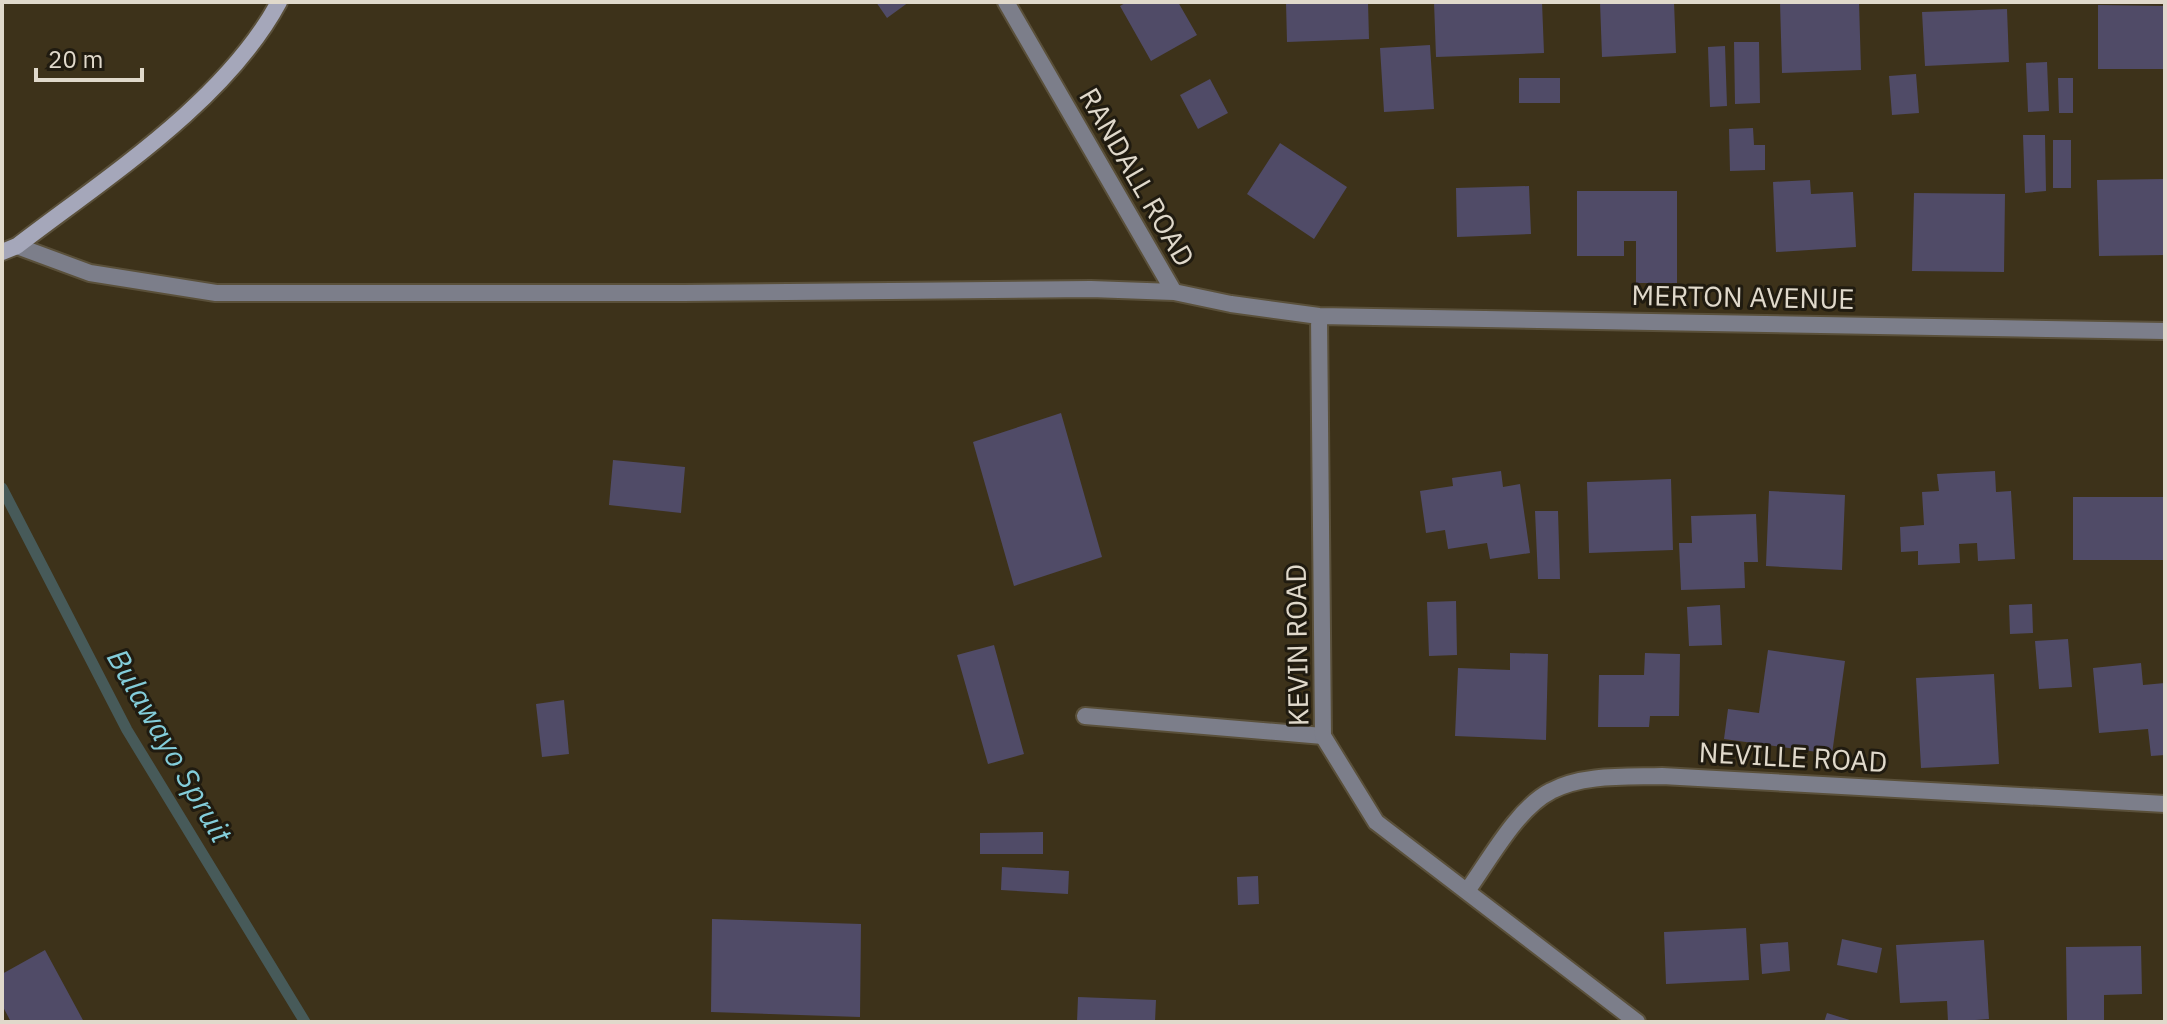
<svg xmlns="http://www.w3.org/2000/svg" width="2167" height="1024" viewBox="0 0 2167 1024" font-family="'IBM Plex Sans',sans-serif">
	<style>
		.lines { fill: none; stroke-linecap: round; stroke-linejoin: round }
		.stream { stroke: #475a59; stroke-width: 11 }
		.building { fill: #504b67 }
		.lane-casing { stroke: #5a503a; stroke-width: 20 }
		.street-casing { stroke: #5a503a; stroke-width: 20 }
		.secondary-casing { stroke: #5a503a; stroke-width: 20 }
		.lane { stroke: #7c7e8a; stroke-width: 16 }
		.street { stroke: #7c7e8a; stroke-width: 16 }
		.secondary { stroke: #a5a7ba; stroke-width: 16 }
		.labels { text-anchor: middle; stroke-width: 6; stroke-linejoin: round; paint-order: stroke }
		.street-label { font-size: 28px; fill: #e0d9cb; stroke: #201b10 }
		.water-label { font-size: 30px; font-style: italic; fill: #83cdda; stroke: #201b10 }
	</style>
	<rect width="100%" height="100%" fill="#3d321a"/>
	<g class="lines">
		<path class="stream" d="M2,488L127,730L305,1022"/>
	</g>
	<path class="building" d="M876,2H909L887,18Z
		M1127,2H1178L1197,35L1151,61L1120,6Z
		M1286,2H1368L1369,39L1287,42Z
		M1434,2H1542L1544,53L1436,57Z
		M1600,2H1674L1676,53L1602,57Z
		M1780,2H1859L1861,70L1782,73Z
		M2098,5L2165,6V69H2098Z
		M2007,9L2009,62L1925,66L1922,12Z
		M1734,42H1759L1760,103L1735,104Z
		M1430,45L1434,109L1384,112L1380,48Z
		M1725,46L1727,106L1710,107L1708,47Z
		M2047,62L2049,111L2028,112L2026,63Z
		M1916,74L1919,113L1892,115L1889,76Z
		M1519,78H1560V103H1519Z
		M2058,78H2073V113H2059Z
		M1210,79L1228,113L1198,129L1180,95Z
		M1753,128L1754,145H1765V170L1730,171L1729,129Z
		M2023,135H2045L2046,191L2025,193Z
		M2053,140H2071V188H2053Z
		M1280,143L1347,187L1314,239L1247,194Z
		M2165,179V255L2099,256L2097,180Z
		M1810,180L1811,194L1853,192L1856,247L1776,252L1773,182Z
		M1529,186L1531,234L1457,237L1456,188Z
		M1577,191H1677V283H1636V241H1624V256H1577Z
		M1914,193L2005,194L2004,272L1912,271Z
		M1061,413L1102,557L1014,586L973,442Z
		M613,460L685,467L681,513L609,505Z
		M1501,471L1503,487L1520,484L1530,553L1490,559L1487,543L1448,549L1445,530L1426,533L1420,491L1453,486L1452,478Z
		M1995,471L1996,492L2011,491L2015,559L1978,561L1977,543L1959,544L1960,563L1918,565V551L1901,552L1900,527L1924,525L1922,492L1939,491L1937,474Z
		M1671,479L1673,550L1589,553L1587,482Z
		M1769,491L1845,495L1842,570L1766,566Z
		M2073,497H2165V560H2073Z
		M1535,511H1558L1560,579H1538Z
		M1756,514L1758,562H1744L1745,588L1681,590L1679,543H1692L1691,516Z
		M1456,601L1457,655L1429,656L1427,602Z
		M2032,604L2033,633L2010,634L2009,605Z
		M1720,605L1722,645L1689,646L1687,607Z
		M2068,639L2072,687L2039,689L2035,641Z
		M994,645L1024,754L988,764L957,655Z
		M1768,650L1845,661L1832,754L1724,739L1728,709L1759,713Z
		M1510,653L1548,654L1546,740L1455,736L1458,668L1510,670Z
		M1645,653L1680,654L1679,716H1650L1649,727H1598L1599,675H1644Z
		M2141,663L2143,685L2165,683V755L2151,756L2148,729L2099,733L2093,668Z
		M1994,674L1999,764L1921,768L1916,678Z
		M564,700L569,754L542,757L536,704Z
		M1043,832V854H980V833Z
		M1002,867L1069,871L1068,894L1001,890Z
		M1258,876L1259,904L1238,905L1237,877Z
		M712,919L861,924L860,1017L711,1012Z
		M1746,928L1749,980L1666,984L1664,932Z
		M1842,939L1882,948L1877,973L1837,965Z
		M1984,940L1989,1019L1948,1022L1947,1001L1900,1003L1896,945Z
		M1788,942L1790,971L1762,974L1760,944Z
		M2141,946L2142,994L2104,995V1022H2067L2066,947Z
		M45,950L84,1022H11L2,1005V974Z
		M1078,997L1156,1000L1155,1022H1077Z
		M1827,1013L1853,1021V1022H1824Z"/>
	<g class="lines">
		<g class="lane-casing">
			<path id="lane" d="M1085,716L1323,736"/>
		</g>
		<g class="street-casing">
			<path id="street" d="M1006,2L1174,292L1231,304L1319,316L2165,331
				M17,246L90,273L216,293H683L1091,289L1174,292
				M1319,316L1323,736L1376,822L1637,1022
				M1467,891C1489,861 1517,808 1551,791C1583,774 1626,777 1662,776L2165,804"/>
		</g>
		<g class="secondary-casing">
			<path id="secondary" d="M2,252L17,246C107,177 225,102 279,2"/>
		</g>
		<use href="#lane" class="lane"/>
		<use href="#street" class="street"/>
		<use href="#secondary" class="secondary"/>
	</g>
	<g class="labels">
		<g class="street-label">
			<text transform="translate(1137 177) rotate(60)" y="10">RANDALL ROAD</text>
			<text transform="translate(1743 297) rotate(1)" y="10">MERTON AVENUE</text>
			<text transform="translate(1297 645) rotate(-91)" y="10">KEVIN ROAD</text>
			<text transform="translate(1793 757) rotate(3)" y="10">NEVILLE ROAD</text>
		</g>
		<g class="water-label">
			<text transform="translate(169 746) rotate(60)" y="10">Bulawayo Spruit</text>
		</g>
	</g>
	<rect width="2167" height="1024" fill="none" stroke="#e0d9cb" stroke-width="8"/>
	<path d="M36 68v12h106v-12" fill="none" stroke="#e0d9cb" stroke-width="4"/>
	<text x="48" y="68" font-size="24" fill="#e0d9cb" stroke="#201b10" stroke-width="6" paint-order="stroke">20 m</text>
</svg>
